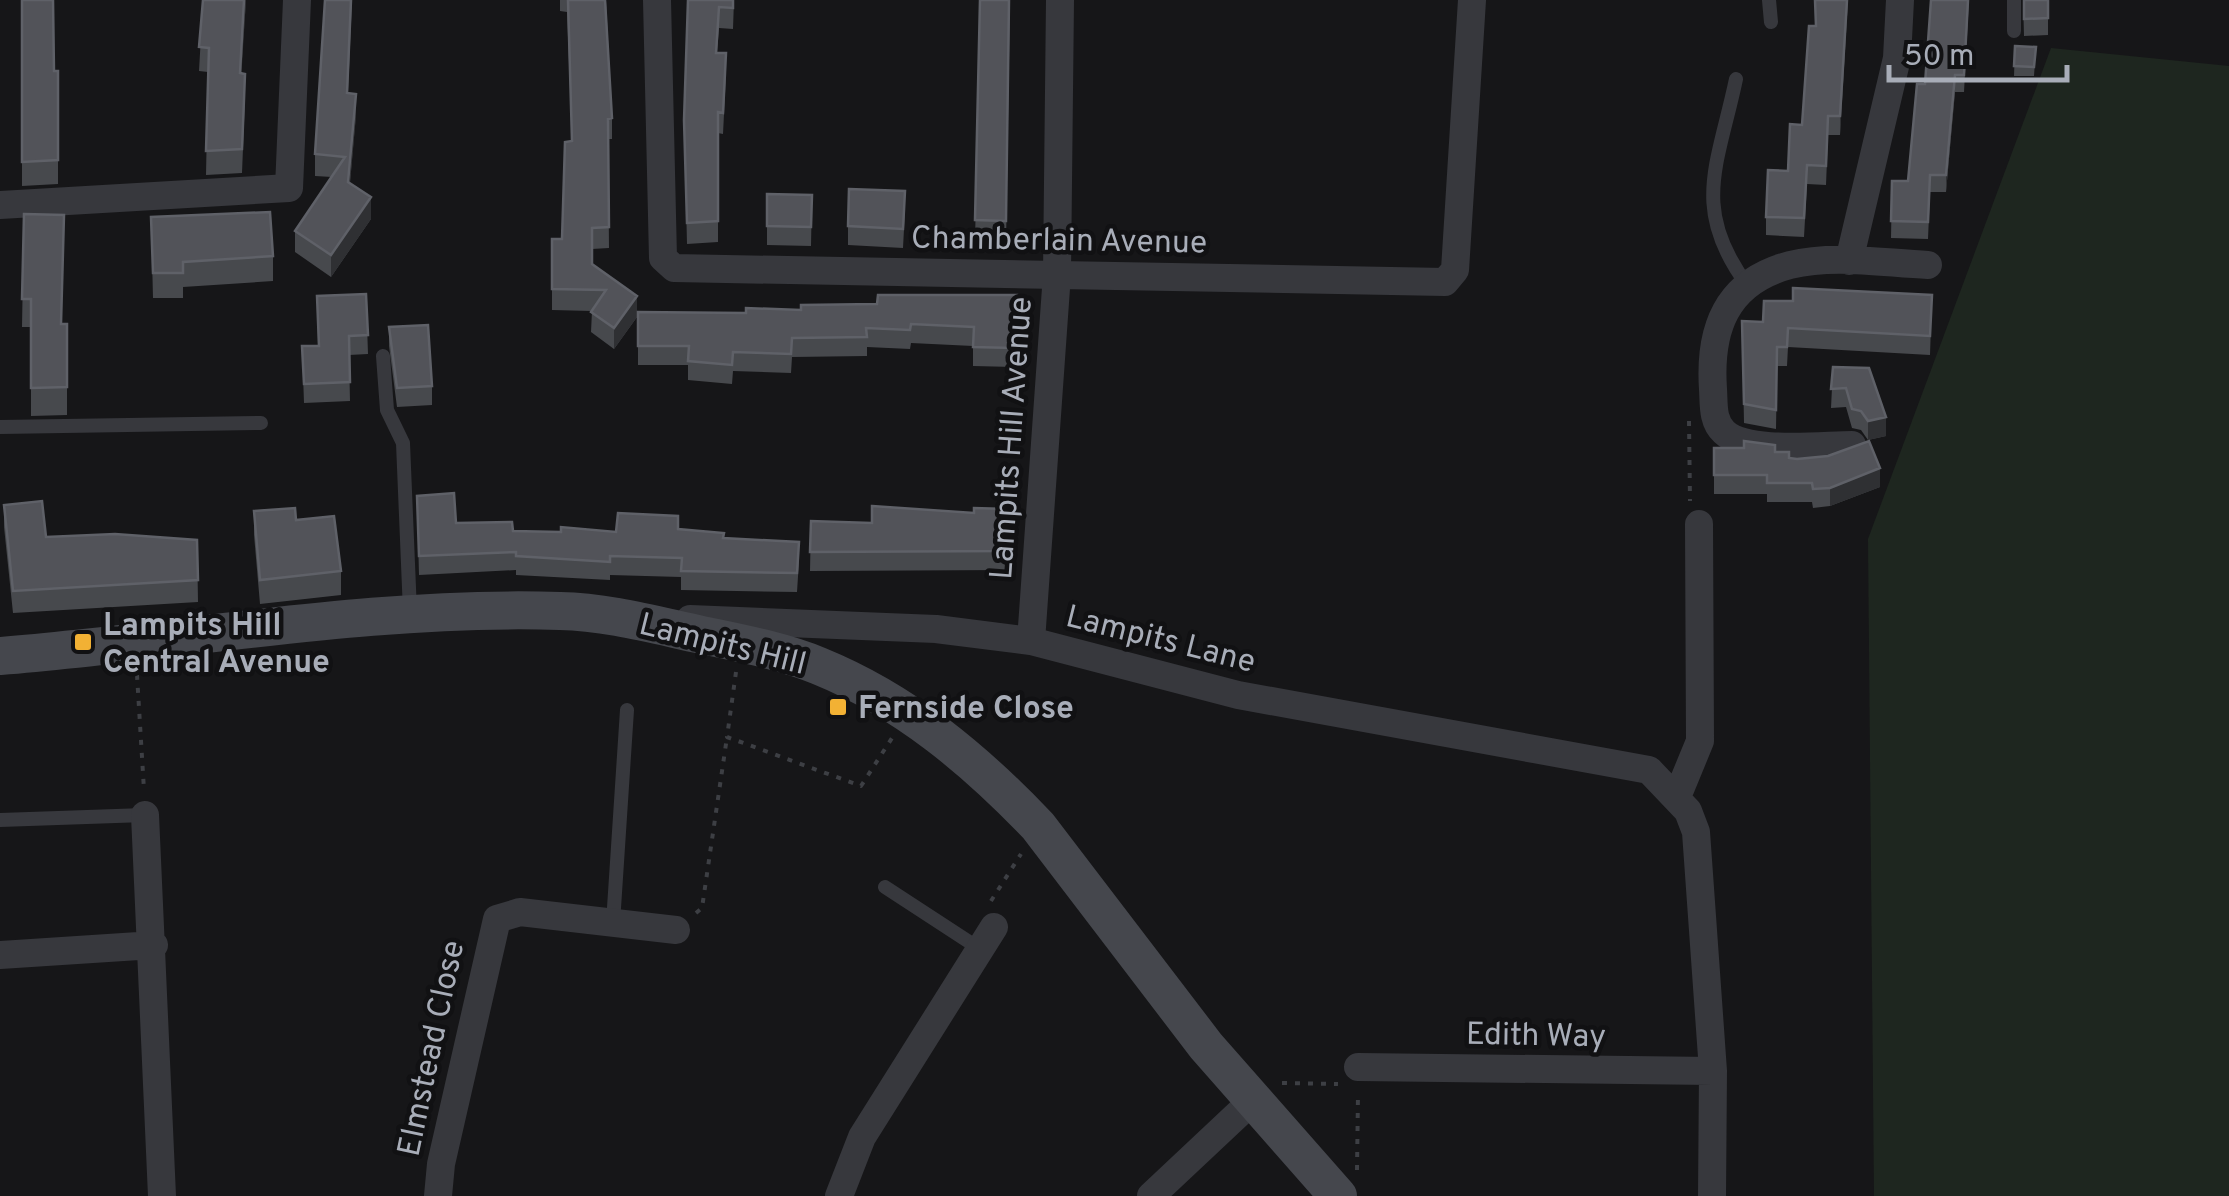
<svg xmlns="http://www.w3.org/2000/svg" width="2229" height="1196" viewBox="0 0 2229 1196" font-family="Overpass,sans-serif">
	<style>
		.green { fill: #1e261f }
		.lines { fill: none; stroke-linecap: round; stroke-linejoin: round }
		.path { stroke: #3d3f44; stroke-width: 4; stroke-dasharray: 5 8; stroke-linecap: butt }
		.service { stroke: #37383d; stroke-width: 14 }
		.minor { stroke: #37383d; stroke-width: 28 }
		.secondary { stroke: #45474d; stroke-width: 38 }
		.wall { fill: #47494d }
		.shaded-wall { fill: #2f3033 }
		.building { fill: #525359; stroke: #5f6168; stroke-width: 2.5 }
		.poi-dot { fill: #f2b134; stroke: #111113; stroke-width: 4 }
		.labels { text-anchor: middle; stroke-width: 9; stroke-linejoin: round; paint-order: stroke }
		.street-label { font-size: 32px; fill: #a8adb8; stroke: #111113 }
		.poi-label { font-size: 32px; font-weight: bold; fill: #a8adb8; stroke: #111113; text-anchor: start }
	</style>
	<rect width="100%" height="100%" fill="#161618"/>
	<path class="green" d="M2051,48L2229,66V1196H1874L1868,539Z"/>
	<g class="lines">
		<path class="path" d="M1689,421L1690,501
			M736,672L727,737L861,786L892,738
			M137,675L144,790
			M991,901L1021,854
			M696,913L702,908L727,737
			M1282,1083L1338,1084
			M1357,1170L1358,1094"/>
		<path class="service" d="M1769,0L1771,22
			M2014,0V31
			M1736,79C1718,165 1690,209 1748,286
			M383,356L387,410L403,443L410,612
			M0,427L261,423
			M0,820L145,815
			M885,887L980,949
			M613,923L627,710"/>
		<path class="minor" d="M657,0L663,258L674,268L1445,282L1455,270L1472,0
			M0,205L289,188L297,0
			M1849,261L1897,58L1900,0
			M1852,445C1821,445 1747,454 1724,432C1712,421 1714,404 1713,389C1709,330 1725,282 1790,265C1834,254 1883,263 1928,265
			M690,619L936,629L1031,641L1238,695L1649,770L1688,811L1696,832L1713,1071L1712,1196
			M1031,641L1057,274L1060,0
			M1677,797L1700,741L1699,524
			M145,815L162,1196
			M0,955L154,945
			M1358,1067L1713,1071
			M438,1196L441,1164L497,919L520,912L676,930
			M839,1196L862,1137L994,927
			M1151,1196L1251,1102"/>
		<path class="secondary" d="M0,656C185,641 374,605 560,611C608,612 655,625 702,635C740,643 783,651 819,666C905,701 975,760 1038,826L1206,1046L1338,1196"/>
	</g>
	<path class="wall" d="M22,0L54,71H58V184L22,186Z
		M203,0H246L241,74L245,98L242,173L206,175L208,72L199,71Z
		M352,0L348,93L356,115L350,183L371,219L331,277L295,252V231L332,177L315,176V154Z
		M560,0H606L612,118V139H608L609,248L592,249V264L637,317L614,349L591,332L592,311L552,310V239H562L572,141L567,12L560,11Z
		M688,0H734L733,29L719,28L717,53L726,74L723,134L718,133V242L687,244L684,120Z
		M980,0H1010L1006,244L975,242Z
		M1848,0L1840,135H1828L1826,185L1807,184L1804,237L1766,235V217L1788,171L1802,125L1815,26Z
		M1969,0L1964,92H1955L1946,192H1930L1928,239L1891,238L1892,181H1908L1925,84Z
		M2023,0H2048V35L2024,36Z
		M2015,46L2036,47L2034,76H2014Z
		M767,194L812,195L811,246L767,245Z
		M905,210L903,248L848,245V226Z
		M24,214L62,324H67V415L31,416V327H22Z
		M151,217L273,256V281L183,287V298H153Z
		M366,294L368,354L349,355L350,401L304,403L302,346H318L317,296Z
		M1932,295L1930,355L1788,347L1787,366H1777L1776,429L1744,423L1742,321L1763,322L1793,301Z
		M877,304L1017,314L1014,367L973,366V346L911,343L910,349L867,347V356L792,357L791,373L733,371L732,384L688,380V365H638V312L746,313Z
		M389,327L432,386V405L397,407L389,346Z
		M1833,367L1886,436L1868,440L1861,430L1852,428L1846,407L1831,408Z
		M1714,448L1789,458L1880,487L1830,506L1813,508L1812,502H1767V494H1714Z
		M417,496L456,523L513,531L616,532L678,529L724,538L799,561L797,592L681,590V577L610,575V580L516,575V570L419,575Z
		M4,505L46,537L197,540L198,602L13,613L4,527Z
		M1008,509L1007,570L810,571L811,521L872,523Z
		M254,511L296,520L341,571V595L260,604L254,535Z"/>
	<path class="shaded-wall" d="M244,0H246L240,98V73Z
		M1847,0H1848L1840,135V116Z
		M1955,75V92L1946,192V175Z
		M356,94V115L348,203V182Z
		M371,197V219L331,277V255Z
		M637,296V317L614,349V328Z
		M1886,417V436L1868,440V421Z
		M1880,468V487L1830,506V488Z"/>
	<path class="building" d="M22,0H53L54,71H58V160L22,162Z
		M203,0H244L240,73L245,74L242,149L206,151L209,48L199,47Z
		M325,0H351L347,93L356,94L348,182L371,197L331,255L295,231L345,157L315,154Z
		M568,0H605L612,118L608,119L609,227L592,228V264L637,296L614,328L591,312L606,290L552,289V239H562L565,142L572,141Z
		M688,0H733V8L719,7L716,53H726L723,113L718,112V221L687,223L684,120Z
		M980,0H1009L1006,221L975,220Z
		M1815,0H1847L1840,116H1828L1826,166L1807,165L1804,218L1766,217L1768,170L1788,171L1790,124L1802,125L1809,26H1816Z
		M1931,0H1968L1964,75H1955L1946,175H1930L1928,222L1891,221L1892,181H1908L1917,84H1925Z
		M2024,0H2048V18L2024,19Z
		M2015,46L2036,47L2034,67L2014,66Z
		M849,189L905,191L903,229L848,226Z
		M767,194L812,195L811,227L767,226Z
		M270,212L273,256L183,262V273H153L151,217Z
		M24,214L64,215L61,324H67V387L31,388V299H22Z
		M1793,288L1932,295L1930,336L1788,328L1787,347H1777L1776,410L1744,404L1742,321L1763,322L1764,301H1793Z
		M366,294L368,335L349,336L350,382L304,384L302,346H319L317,296Z
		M878,295H1017L1014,348L973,347L974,327L911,324L910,330L866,328L867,337L792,338L791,354L733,352L732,365L688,361L689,346H638V312L746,313V308L801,310V305L877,304Z
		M428,325L432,386L397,388L389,327Z
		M1833,367L1869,368L1886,417L1868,421L1861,411L1852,409L1846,388L1831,389Z
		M1744,441L1775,445V452H1789V458L1797,459L1828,456L1869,441L1880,468L1830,488L1813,489L1812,483H1767V475H1714V448H1744Z
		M454,493L456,523L512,522L513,531L561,532V527L616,532L618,513L678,516V529L724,533L723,538L799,542L797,573L681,571L682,558L610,556V562L516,556V552L419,556L417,496Z
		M42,501L46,537L115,534L197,540L198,580L13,591L4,505Z
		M872,506L974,513V508L1008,509L1007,551L810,552L811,521L872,523Z
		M295,508L296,520L334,516L341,571L260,580L254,511Z"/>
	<g class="poi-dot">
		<rect x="73" y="632" width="20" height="20" rx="5"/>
		<rect x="828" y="697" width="20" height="20" rx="5"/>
	</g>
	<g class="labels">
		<g class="street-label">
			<text transform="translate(1059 239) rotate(1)" y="11">Chamberlain Avenue</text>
			<text transform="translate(1010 438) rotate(-86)" y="11">Lampits Hill Avenue</text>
			<text transform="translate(1161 638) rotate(14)" y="11">Lampits Lane</text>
			<text transform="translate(723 643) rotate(14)" y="11">Lampits Hill</text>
			<text transform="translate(1536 1034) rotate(1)" y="11">Edith Way</text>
			<text transform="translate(430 1048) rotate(-78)" y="11">Elmstead Close</text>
		</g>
		<g class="poi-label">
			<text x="103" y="635">Lampits Hill<tspan x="103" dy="37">Central Avenue</tspan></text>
			<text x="858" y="718">Fernside Close</text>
		</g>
	</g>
	<path d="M1889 65v15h178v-15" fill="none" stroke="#a8adb8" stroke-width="5"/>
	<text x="1904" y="65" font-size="30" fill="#a8adb8" stroke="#111113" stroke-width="8" paint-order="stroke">50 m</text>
</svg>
